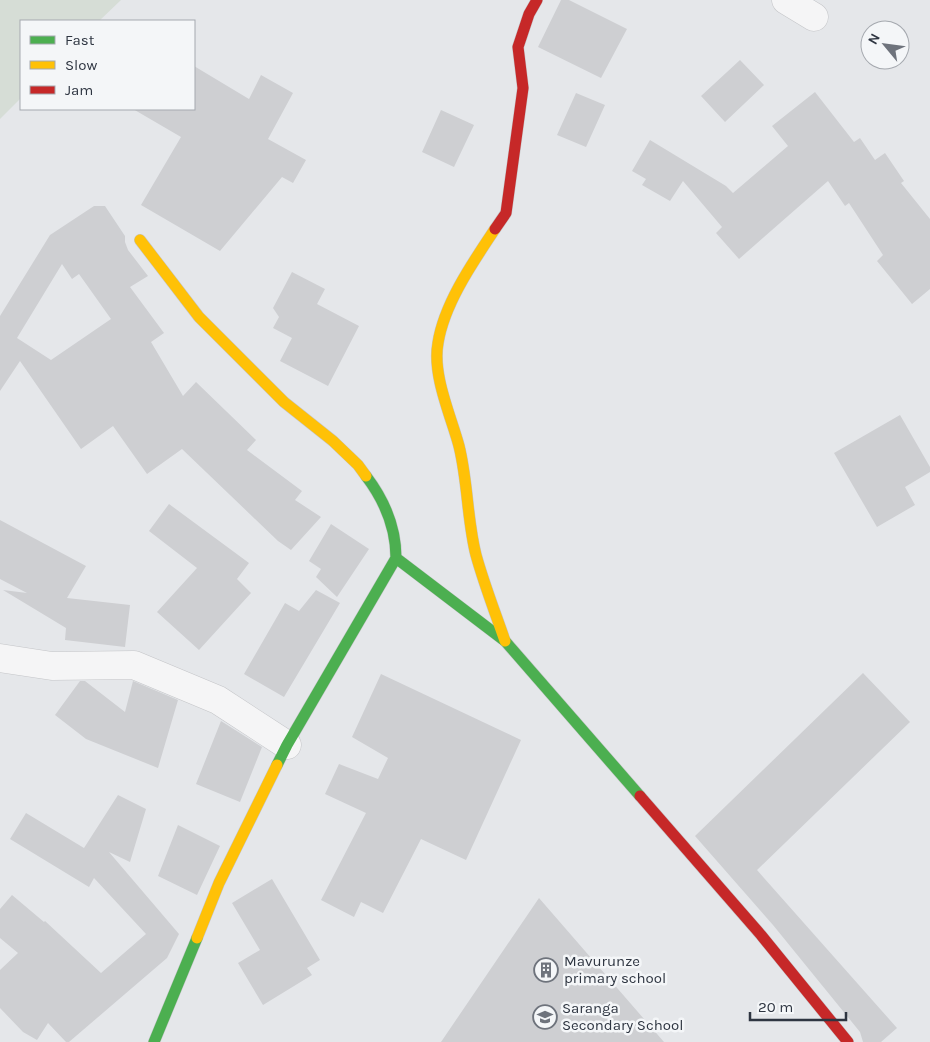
<svg xmlns="http://www.w3.org/2000/svg" width="930" height="1042" viewBox="0 0 930 1042" font-family="Karla,sans-serif">
	<style>
		.green { fill: #d6ddd6 }
		.building { fill: #cecfd2; fill-rule: evenodd }
		.lines { fill: none; stroke-linecap: round; stroke-linejoin: round }
		.street-casing { stroke: #c4c5c8; stroke-width: 29 }
		.fast-casing { stroke: #c4c5c8; stroke-width: 12 }
		.slow-casing { stroke: #c4c5c8; stroke-width: 12 }
		.jam-casing { stroke: #c4c5c8; stroke-width: 12 }
		.street { stroke: #f5f5f6; stroke-width: 28 }
		.fast { stroke: #4caf50; stroke-width: 11 }
		.slow { stroke: #ffc107; stroke-width: 11 }
		.jam { stroke: #c62828; stroke-width: 11 }
		.labels { text-anchor: middle; stroke-width: 5; stroke-linejoin: round; paint-order: stroke }
		.poi-label { font-size: 15px; fill: #2e3541; stroke: #f4f6f8; text-anchor: start }
	</style>
	<rect width="100%" height="100%" fill="#e5e7ea"/>
	<path class="green" d="M0,0H121L99,21H21V98L0,119Z"/>
	<path class="building" d="M561,0H569L627,29L601,78L538,47Z
		M740,60L764,85L725,122L701,96Z
		M194,66L249,99L261,75L293,93L268,139L306,160L293,183L282,177L220,251L141,205L181,137L133,109H194Z
		M815,92L854,142L860,138L875,160L885,153L904,181L901,183L930,219V289L912,304L877,261L883,255L849,203L845,206L828,181L739,259L716,233L722,227L683,181L670,201L642,185L646,179L632,171L650,140L726,186L733,193L788,146L772,126Z
		M576,93L605,105L586,147L557,135Z
		M441,110L474,125L454,167L422,152Z
		M94,206H105L125,236V242L128,250L148,276L130,287L164,333L151,342L183,396L196,382L256,440L247,450L302,491L295,500L321,517L291,550L278,541L182,449L147,474L113,426L81,449L20,361L0,391V316L50,235ZM62,264L72,279L79,274L111,319L51,360L17,338Z
		M292,272L325,289L317,304L359,326L328,386L280,361L292,338L273,328L279,317L273,308Z
		M900,415L930,467V472L905,487L915,505L877,527L834,453Z
		M169,504L249,563L237,579L251,593L199,650L157,612L197,568L149,531Z
		M0,520L86,566L67,598L130,605L125,647L65,640L66,628L3,590L27,593L0,579Z
		M331,524L369,549L337,597L316,577L321,569L309,561Z
		M316,590L340,603L284,697L244,674L285,603L299,611Z
		M863,673L910,722L757,870L897,1028L881,1042H863L860,1032L773,925L695,836Z
		M381,674L521,740L466,860L421,839L383,913L361,902L354,917L321,900L366,813L325,794L339,764L378,779L388,758L352,737Z
		M80,681H85L125,712L133,681L178,700L158,768L86,739L55,715Z
		M221,721L262,747L240,802L196,784Z
		M118,795L146,809L130,862L109,852L179,934L167,958L69,1042H66L48,1023L37,1040L23,1032L0,1008V970L18,953L0,938V909L12,895L44,922L45,921L101,973L146,934L94,878L89,887L10,839L26,813L84,848Z
		M178,825L220,846L197,895L158,876Z
		M272,879L320,960L307,968L312,975L263,1005L238,963L260,950L232,903Z
		M539,898L664,1042H441Z"/>
	<g class="lines">
		<g class="street-casing">
			<path id="street" d="M786,0L814,17
				M0,658L52,666L134,665L218,700L287,745"/>
		</g>
		<g class="fast-casing">
			<path id="fast" d="M396,558L505,641L640,796
				M277,765L287,745L396,558C396,527 385,501 366,476
				M154,1042L197,938"/>
		</g>
		<g class="slow-casing">
			<path id="slow" d="M495,229C473,262 444,304 438,343C432,375 451,416 459,446C468,482 467,520 476,555C484,584 495,612 505,641
				M140,240L199,317L284,402L333,441L358,465L366,476
				M197,938L219,883L277,765"/>
		</g>
		<g class="jam-casing">
			<path id="jam" d="M495,229L506,213L523,88L518,47L529,14L537,0
				M640,796L761,935L848,1042"/>
		</g>
		<use href="#street" class="street"/>
		<use href="#fast" class="fast"/>
		<use href="#slow" class="slow"/>
		<use href="#jam" class="jam"/>
	</g>
	<defs>
		<g id="building-ring" transform="scale(1.25)"><circle r="9.5" fill="#f4f6f8" stroke="#6e737c" stroke-width="1.5"/><path d="M-4-6H4V6H1V3H-1V6H-4ZM-2.5-4.3h1.7v1.8h-1.7ZM.8-4.3h1.7v1.8H.8ZM-2.5-1h1.7V.8h-1.7ZM.8-1h1.7V.8H.8Z" fill="#6e737c"/></g>
		<g id="school-ring" transform="scale(1.25)"><circle r="9.5" fill="#f4f6f8" stroke="#6e737c" stroke-width="1.5"/><path d="M0-5L7-2L0 1L-7-2ZM-4 1L0 2.5L4 1V4Q0 6-4 4Z" fill="#6e737c"/></g>
	</defs>
	<g fill-rule="evenodd">
		<use href="#building-ring" x="546" y="970"/>
		<use href="#school-ring" x="545" y="1017"/>
	</g>
	<g class="labels">
		<g class="poi-label">
			<text x="564" y="966">Mavurunze<tspan x="564" dy="17">primary school</tspan></text>
			<text x="562" y="1013">Saranga<tspan x="562" dy="17">Secondary School</tspan></text>
		</g>
	</g>
	<rect x="20" y="20" width="175" height="90" fill="#f4f6f8" stroke="#a5a9af"/>
	<rect x="30" y="36" width="25" height="8" fill="#4caf50" stroke="#a5a9af"/>
	<text x="65" y="45" font-size="15" fill="#2e3541">Fast</text>
	<rect x="30" y="61" width="25" height="8" fill="#ffc107" stroke="#a5a9af"/>
	<text x="65" y="70" font-size="15" fill="#2e3541">Slow</text>
	<rect x="30" y="86" width="25" height="8" fill="#c62828" stroke="#a5a9af"/>
	<text x="65" y="95" font-size="15" fill="#2e3541">Jam</text>
	<g transform="translate(885 45) rotate(299)"><circle r="24" fill="#f4f6f8" stroke="#a5a9af"/>
	<path d="M0-4L9 19L0 12L-9 19Z" fill="#6e737c"/>
	<text y="-8" font-size="14" font-weight="bold" text-anchor="middle" fill="#2e3541">N</text>
	</g>
	<path d="M750 1012v8h96v-8" fill="none" stroke="#2e3541" stroke-width="2.5"/>
	<text x="758" y="1012" font-size="15" fill="#2e3541" stroke="#f4f6f8" stroke-width="4" paint-order="stroke">20 m</text>
</svg>
